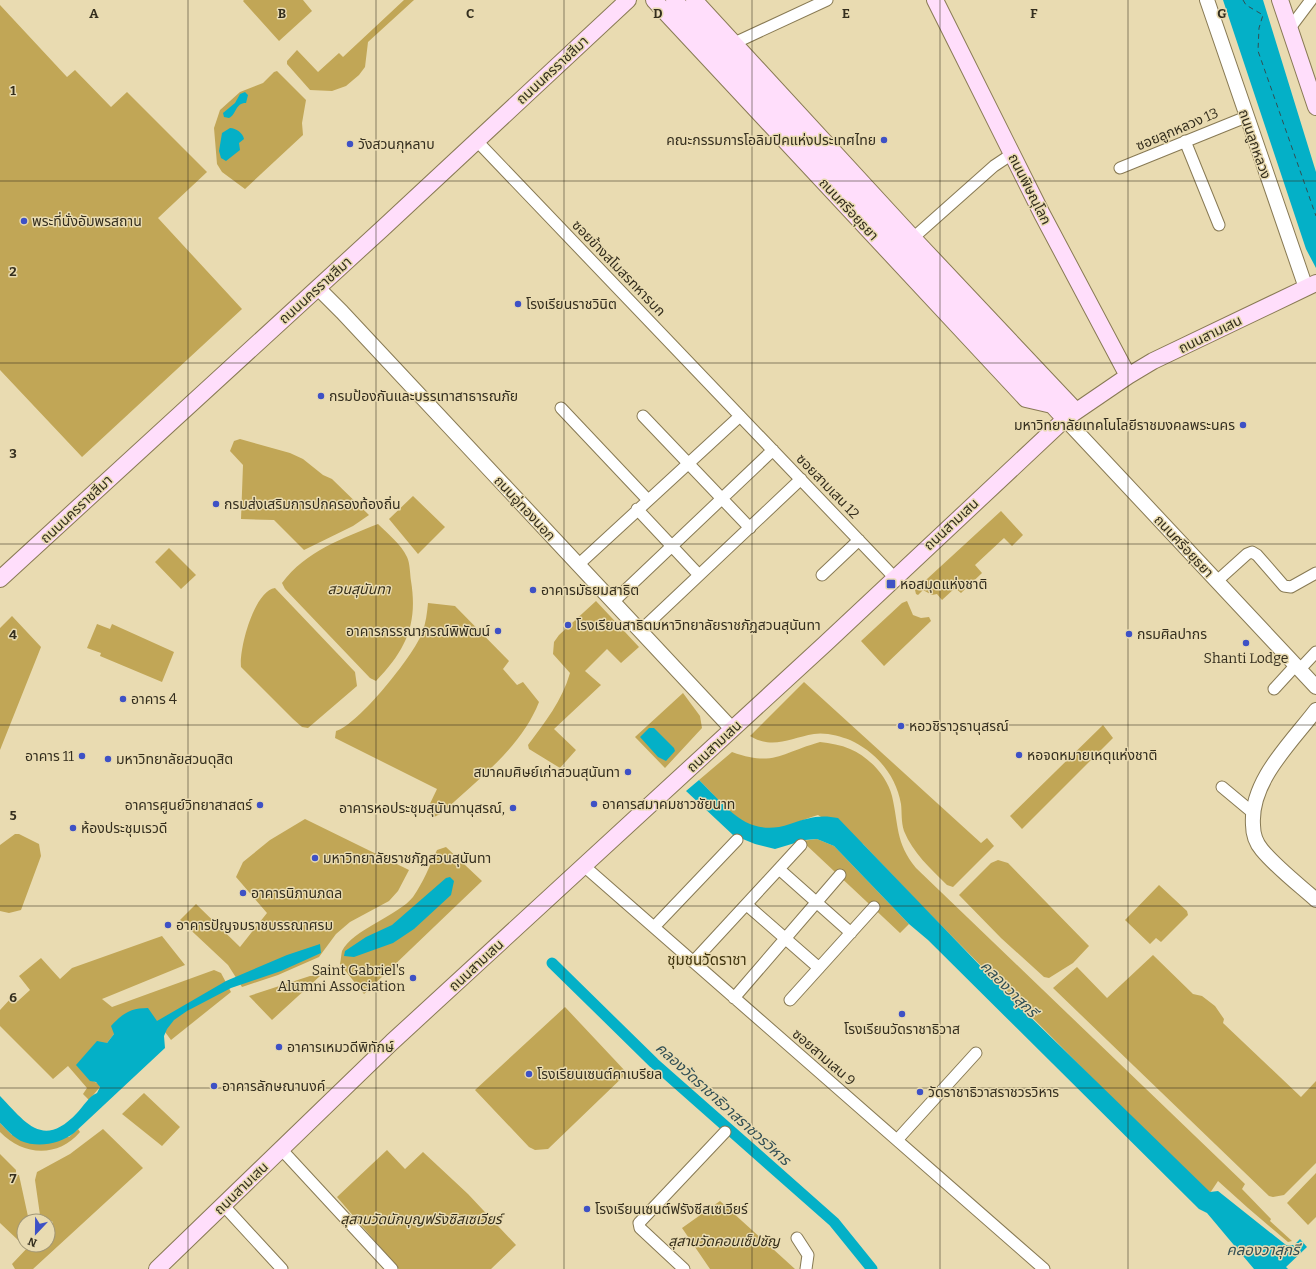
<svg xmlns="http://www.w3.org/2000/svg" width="1316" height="1269" viewBox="0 0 1316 1269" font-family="Bitter,'Noto Sans Thai',serif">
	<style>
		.green { fill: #c1a656 }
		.water { fill: #04b0c7 }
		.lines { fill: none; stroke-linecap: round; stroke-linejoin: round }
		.canal { stroke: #04b0c7; stroke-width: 11 }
		.ferry { stroke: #324f54; stroke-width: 1; stroke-dasharray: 5 4; stroke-linecap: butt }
		.minor-casing { stroke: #887a54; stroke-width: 13 }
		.tertiary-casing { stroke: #887a54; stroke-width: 16 }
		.secondary-casing { stroke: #887a54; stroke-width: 18 }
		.minor { stroke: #fff; stroke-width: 11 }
		.tertiary { stroke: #fff; stroke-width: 14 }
		.secondary { stroke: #ffdefb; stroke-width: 16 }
		.grid { fill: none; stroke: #342e1e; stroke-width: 1; stroke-opacity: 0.55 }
		.poi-dot { fill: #3e51c5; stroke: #e9dbb1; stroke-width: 1.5 }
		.labels { text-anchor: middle; stroke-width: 3; stroke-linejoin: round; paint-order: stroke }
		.street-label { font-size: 14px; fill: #342e1e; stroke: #e9dbb1 }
		.poi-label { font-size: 14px; fill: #342e1e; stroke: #e9dbb1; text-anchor: start }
		.park-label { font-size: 14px; font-style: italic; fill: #332c17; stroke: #e9dbb1 }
		.neighbourhood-label { font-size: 15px; fill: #41350e; stroke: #e9dbb1 }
		.water-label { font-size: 15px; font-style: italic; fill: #324f54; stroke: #e9dbb1 }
		.grid-label { font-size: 13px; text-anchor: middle; font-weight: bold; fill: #342e1e; stroke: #e9dbb1; stroke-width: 3; stroke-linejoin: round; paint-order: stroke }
	</style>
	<rect width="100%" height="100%" fill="#e9dbb1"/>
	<path class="green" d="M244,0H303L312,11L279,41L243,1Z
		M404,0H414L368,42L365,67L359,75L346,86L332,91L310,90L287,64V61L297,50L318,72L339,53L343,57Z
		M0,5L67,77L75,70L111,107L127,92L207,172L158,218L242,309L82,457L0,370Z
		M277,71L306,100L302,123L303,135L245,189L222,172L217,164L214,128L220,110L240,92L263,83L274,72Z
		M240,439L290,453L303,459L323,475L332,479L369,515L353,526L304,550L274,520L241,519L243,465L230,451L234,441Z
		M413,496L445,527L418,554L389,519Z
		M1001,511L1023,535L1012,546L1004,538L975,565L982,573L961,593L955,588L942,600L937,594L932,595L923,590L918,595L916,594L915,590Z
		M378,524C388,534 401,544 407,557C410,563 410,574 411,581C418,624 406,650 376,681L370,678L285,589L282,583C306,551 343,538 378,524Z
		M169,548L196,575L181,589L155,562Z
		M275,588L355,672L357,686L308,728L302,727L293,719L241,667C239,649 254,591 275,588Z
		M596,601L639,647L621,663L607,649L585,671L601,685L554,729L576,750L560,768L529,749L528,745C545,722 562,701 570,673L553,654L554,642L559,635Z
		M907,601L913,615L921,618L929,617L931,621L884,666L861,641L902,603Z
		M428,603L455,606L509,661L503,669L517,685L523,682L539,702C521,748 477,780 442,813L434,817L426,812L437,789L335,738L336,731C358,725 414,655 422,633C426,623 427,613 428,603Z
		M12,616L41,647L0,750V628Z
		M97,624L110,629L112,624L174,652L162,682L100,656L101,653L87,648Z
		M804,682L981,843L987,838L994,846L953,887L947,885C930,868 913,853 904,831C901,822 902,812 901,804C896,775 876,752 850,740C840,736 825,732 814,734C790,738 773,750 750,736Z
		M683,693L700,716L702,728L665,768L635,737Z
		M1103,725L1113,738L1022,829L1010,816Z
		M820,742C830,743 841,745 850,749C869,757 887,776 892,796C899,826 895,842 916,868L1245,1184L1242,1189L1271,1219L1270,1221L1292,1241L1288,1242L1248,1208L1218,1181L1210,1193L1118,1104L921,905L863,844L818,815C803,819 787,828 771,829C741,831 719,799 699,780L732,752C774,767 781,753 820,742Z
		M305,819L409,870L398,891L389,901L350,922L336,934L319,957L278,975L242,987L228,965L180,920L196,904L240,947L267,913L236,877L243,862L270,840Z
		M15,834H19L39,844L41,856L21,910L9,913L0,911V845Z
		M817,839L834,846L909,924L900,933L802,841Z
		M446,847L482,881L364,994L340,964C341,960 341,955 342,951C352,930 399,915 413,897C423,883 430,865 437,850Z
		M998,860L1008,863L1089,946L1073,963L1049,978L1044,977L1001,938L959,895L991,863Z
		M1159,885L1187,911L1188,915L1161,942L1156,938L1150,944L1125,920Z
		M162,936L185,965L102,999L112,1007L214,970L221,973L231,992L171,1040L157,1021L114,1034L107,1043L93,1081L99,1084L100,1087L89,1100L83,1094L87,1088L68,1066L53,1079L0,1026V1010L12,997L18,1001L30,990L19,976L41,958L60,979L72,968Z
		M1153,955L1193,994L1202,996L1215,1006L1224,1019L1223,1023L1301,1097L1316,1081V1163L1284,1195L1273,1197L1269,1196L1053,988L1077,967L1107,998Z
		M310,976H320L272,1020L249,996Z
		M565,1007L627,1073L548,1149L535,1150L529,1147L475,1090Z
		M144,1093L180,1127L162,1146L122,1114Z
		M0,1123L12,1135L69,1137L78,1129L80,1132C58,1158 23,1156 0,1132Z
		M103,1129L143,1168L33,1269H15L12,1264L30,1245H48V1227L53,1222L40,1215L35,1180L37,1172L70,1154Z
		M387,1150L405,1169L423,1152L468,1194L516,1245L491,1269H399L337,1197Z
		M0,1154L16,1170V1175H19L29,1221H24V1237L19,1241L0,1223Z
		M1316,1173V1217L1308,1225L1287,1203Z
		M720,1201L795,1269H710L682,1228Z"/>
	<path class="water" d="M1223,0H1263L1316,172V268L1306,249Z
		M245,92L248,95L246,103C235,103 237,114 229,118L224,117L223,113L235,103L240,94Z
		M230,128C236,128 243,133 244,139L239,143L240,150L226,161L221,158L219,151L222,133Z
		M649,728H654L674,748L675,751L666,761L658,757L640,737Z
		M699,780C727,807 747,839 790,824C807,818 820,814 838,818L1019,1006L1210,1192L1218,1191L1286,1245H1294L1300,1239L1307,1247L1286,1267L1288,1269H1254L1207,1213L1199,1209L928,940L909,924L834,846L817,839L805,840L775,849L755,844L733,835L686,791Z
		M450,877L454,881L451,895L414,929L393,943L354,957L344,956L345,951L366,937L392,925L446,878Z
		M320,944L321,953L281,971L231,988L187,1011L174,1020L167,1029L164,1036L165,1048L74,1133C60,1144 38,1148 21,1141C13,1137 6,1129 0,1123V1096C26,1123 43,1149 77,1113C83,1107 89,1096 97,1093L100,1087L96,1082L90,1081L76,1065L97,1041L107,1043L114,1034L111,1026C123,1013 131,1008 148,1008L157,1021L226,981L287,955Z"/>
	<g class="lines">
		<path class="canal" d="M552,963L654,1063L834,1222L872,1269"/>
		<path class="ferry" d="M1243,0L1246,5L1263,15L1259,28L1258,51L1316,216"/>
		<g class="minor-casing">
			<path id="minor" d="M1290,28L1311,0
				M728,46L827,0
				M476,140L894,577
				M1185,141L1219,225
				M1120,168L1246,117
				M913,238L994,166L1012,154
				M561,408L647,499
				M643,416L750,528
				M637,509L699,575
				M578,565L740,416
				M822,575L859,540
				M1217,581L1247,554L1252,552L1257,555L1284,586L1291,587L1316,573
				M613,602L773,450
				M640,631L801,479
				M1300,669L1316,652
				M1274,689L1296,665
				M1222,787L1252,812
				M584,866L1044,1269
				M779,869L851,933
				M747,905L819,968
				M654,927L737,840
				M693,962L801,845
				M734,998L840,875
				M790,1000L874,907
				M897,1140L976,1053
				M281,1149L392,1269
				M224,1206L282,1269
				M797,1238L808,1255L806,1269
				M684,1269L640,1228L639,1223L725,1132"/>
		</g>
		<g class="tertiary-casing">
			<path id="tertiary" d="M1207,0L1306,288
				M318,288L342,312L732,729
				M1065,419L1316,687
				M1316,710C1291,743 1250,781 1253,825C1253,834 1256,843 1262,850C1277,868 1298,884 1316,900"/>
		</g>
		<g class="secondary-casing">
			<path id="secondary" d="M654,0L1026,399L1052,405
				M674,0L963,308L1065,419
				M694,0L913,238L1076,411
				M935,0L1042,214L1128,376
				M1280,0L1316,107
				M0,579L382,229L628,0
				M157,1269L392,1042L826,643L1065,419L1128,376L1153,361L1316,283"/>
		</g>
		<use href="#minor" class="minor"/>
		<use href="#tertiary" class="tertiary"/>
		<use href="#secondary" class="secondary"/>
	</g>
	<path class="grid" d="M188,0V1269M376,0V1269M564,0V1269M752,0V1269M940,0V1269M1128,0V1269M0,181H1316M0,363H1316M0,544H1316M0,725H1316M0,906H1316M0,1088H1316"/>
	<g class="poi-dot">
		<circle cx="884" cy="140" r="4"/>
		<circle cx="350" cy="144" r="4"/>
		<circle cx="24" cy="221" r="4"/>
		<circle cx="518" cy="304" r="4"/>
		<circle cx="321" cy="396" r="4"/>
		<circle cx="1243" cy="425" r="4"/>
		<circle cx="216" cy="504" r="4"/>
		<rect x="886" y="579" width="10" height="10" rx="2"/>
		<circle cx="533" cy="590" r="4"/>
		<circle cx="568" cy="625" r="4"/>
		<circle cx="498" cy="631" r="4"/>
		<circle cx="1129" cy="634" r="4"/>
		<circle cx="1246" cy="643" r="4"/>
		<circle cx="123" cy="699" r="4"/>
		<circle cx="901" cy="726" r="4"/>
		<circle cx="1019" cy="755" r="4"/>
		<circle cx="82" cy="756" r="4"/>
		<circle cx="108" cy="759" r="4"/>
		<circle cx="628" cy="772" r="4"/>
		<circle cx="594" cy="804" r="4"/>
		<circle cx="260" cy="805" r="4"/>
		<circle cx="513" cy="808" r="4"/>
		<circle cx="73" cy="828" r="4"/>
		<circle cx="315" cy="858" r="4"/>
		<circle cx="243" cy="893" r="4"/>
		<circle cx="168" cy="925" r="4"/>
		<circle cx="413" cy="978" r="4"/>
		<circle cx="902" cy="1014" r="4"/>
		<circle cx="279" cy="1047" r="4"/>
		<circle cx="529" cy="1074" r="4"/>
		<circle cx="214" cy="1086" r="4"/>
		<circle cx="920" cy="1092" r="4"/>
		<circle cx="587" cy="1209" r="4"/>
	</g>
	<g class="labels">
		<g class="street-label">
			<text transform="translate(552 70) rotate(-43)" y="5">ถนนนครราชสีมา</text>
			<text transform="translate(1177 129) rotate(-23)" y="5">ซอยลูกหลวง 13</text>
			<text transform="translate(1255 144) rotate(71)" y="5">ถนนลูกหลวง</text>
			<text transform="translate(1030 189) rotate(63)" y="5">ถนนพิษณุโลก</text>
			<text transform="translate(849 209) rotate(47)" y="5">ถนนศรีอยุธยา</text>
			<text transform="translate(619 268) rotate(46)" y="5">ซอยข้างสโมสรทหารบก</text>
			<text transform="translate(315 290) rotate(-42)" y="5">ถนนนครราชสีมา</text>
			<text transform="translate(1210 334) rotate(-26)" y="5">ถนนสามเสน</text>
			<text transform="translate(828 486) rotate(46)" y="5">ซอยสามเสน 12</text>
			<text transform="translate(525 508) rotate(47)" y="5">ถนนอู่ทองนอก</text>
			<text transform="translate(76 509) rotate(-43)" y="5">ถนนนครราชสีมา</text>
			<text transform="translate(951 524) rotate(-43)" y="5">ถนนสามเสน</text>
			<text transform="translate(1184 546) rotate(47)" y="5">ถนนศรีอยุธยา</text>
			<text transform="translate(714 746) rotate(-43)" y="5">ถนนสามเสน</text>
			<text transform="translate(476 965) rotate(-43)" y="5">ถนนสามเสน</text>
			<text transform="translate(824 1057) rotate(41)" y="5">ซอยสามเสน 9</text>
			<text transform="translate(241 1188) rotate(-44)" y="5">ถนนสามเสน</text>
		</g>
		<g class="poi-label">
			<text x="876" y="145" text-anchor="end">คณะกรรมการโอลิมปิคแห่งประเทศไทย</text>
			<text x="358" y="149">วังสวนกุหลาบ</text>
			<text x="32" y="226">พระที่นั่งอัมพรสถาน</text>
			<text x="526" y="309">โรงเรียนราชวินิต</text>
			<text x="329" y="401">กรมป้องกันและบรรเทาสาธารณภัย</text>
			<text x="1235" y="430" text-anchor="end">มหาวิทยาลัยเทคโนโลยีราชมงคลพระนคร</text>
			<text x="224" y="509">กรมส่งเสริมการปกครองท้องถิ่น</text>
			<text x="900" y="589">หอสมุดแห่งชาติ</text>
			<text x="541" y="595">อาคารมัธยมสาธิต</text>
			<text x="576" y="630">โรงเรียนสาธิตมหาวิทยาลัยราชภัฏสวนสุนันทา</text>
			<text x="490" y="636" text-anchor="end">อาคารกรรณาภรณ์พิพัฒน์</text>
			<text x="1137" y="639">กรมศิลปากร</text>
			<text x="1246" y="663" text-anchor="middle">Shanti Lodge</text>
			<text x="131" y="704">อาคาร 4</text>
			<text x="909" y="731">หอวชิราวุธานุสรณ์</text>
			<text x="1027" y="760">หอจดหมายเหตุแห่งชาติ</text>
			<text x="74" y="761" text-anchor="end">อาคาร 11</text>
			<text x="116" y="764">มหาวิทยาลัยสวนดุสิต</text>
			<text x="620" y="777" text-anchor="end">สมาคมศิษย์เก่าสวนสุนันทา</text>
			<text x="602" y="809">อาคารสมาคมชาวชัยนาท</text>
			<text x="252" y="810" text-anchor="end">อาคารศูนย์วิทยาสาสตร์</text>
			<text x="505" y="813" text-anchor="end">อาคารหอประชุมสุนันทานุสรณ์,</text>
			<text x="81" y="833">ห้องประชุมเรวดี</text>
			<text x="323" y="863">มหาวิทยาลัยราชภัฏสวนสุนันทา</text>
			<text x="251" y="898">อาคารนิภานภดล</text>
			<text x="176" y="930">อาคารปัญจมราชบรรณาศรม</text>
			<text x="405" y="975" text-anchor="end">Saint Gabriel's<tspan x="405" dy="16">Alumni Association</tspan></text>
			<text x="902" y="1034" text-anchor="middle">โรงเรียนวัดราชาธิวาส</text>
			<text x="287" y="1052">อาคารเหมวดีพิทักษ์</text>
			<text x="537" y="1079">โรงเรียนเซนต์คาเบรียล</text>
			<text x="222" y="1091">อาคารลักษณานงค์</text>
			<text x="928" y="1097">วัดราชาธิวาสราชวรวิหาร</text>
			<text x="595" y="1214">โรงเรียนเซนต์ฟรังซีสเซเวียร์</text>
		</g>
		<g class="park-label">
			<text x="359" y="594">สวนสุนันทา</text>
			<text x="421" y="1224">สุสานวัดนักบุญฟรังซิสเซเวียร์</text>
			<text x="724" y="1246">สุสานวัดคอนเซ็ปชัญ</text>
		</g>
		<g class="neighbourhood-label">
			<text x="707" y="965">ชุมชนวัดราชา</text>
		</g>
		<g class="water-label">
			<text transform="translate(1009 989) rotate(45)" y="5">คลองวาสุกรี</text>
			<text transform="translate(723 1104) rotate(42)" y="5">คลองวัดราชาธิวาสราชวรวิหาร</text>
			<text x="1263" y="1255">คลองวาสุกรี</text>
		</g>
	</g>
	<g class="grid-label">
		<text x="94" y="18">A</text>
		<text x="282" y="18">B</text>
		<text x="470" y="18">C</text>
		<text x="658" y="18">D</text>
		<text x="846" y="18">E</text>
		<text x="1034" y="18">F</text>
		<text x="1222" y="18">G</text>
		<text x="13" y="95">1</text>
		<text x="13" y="276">2</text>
		<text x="13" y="458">3</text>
		<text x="13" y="639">4</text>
		<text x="13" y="820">5</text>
		<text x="13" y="1002">6</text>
		<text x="13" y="1183">7</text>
	</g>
	<g transform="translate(36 1233) rotate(202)"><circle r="19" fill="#e9dbb1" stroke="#a19676"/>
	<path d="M0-3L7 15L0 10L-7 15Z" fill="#3e51c5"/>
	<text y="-6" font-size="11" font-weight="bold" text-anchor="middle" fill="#342e1e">N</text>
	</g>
</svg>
